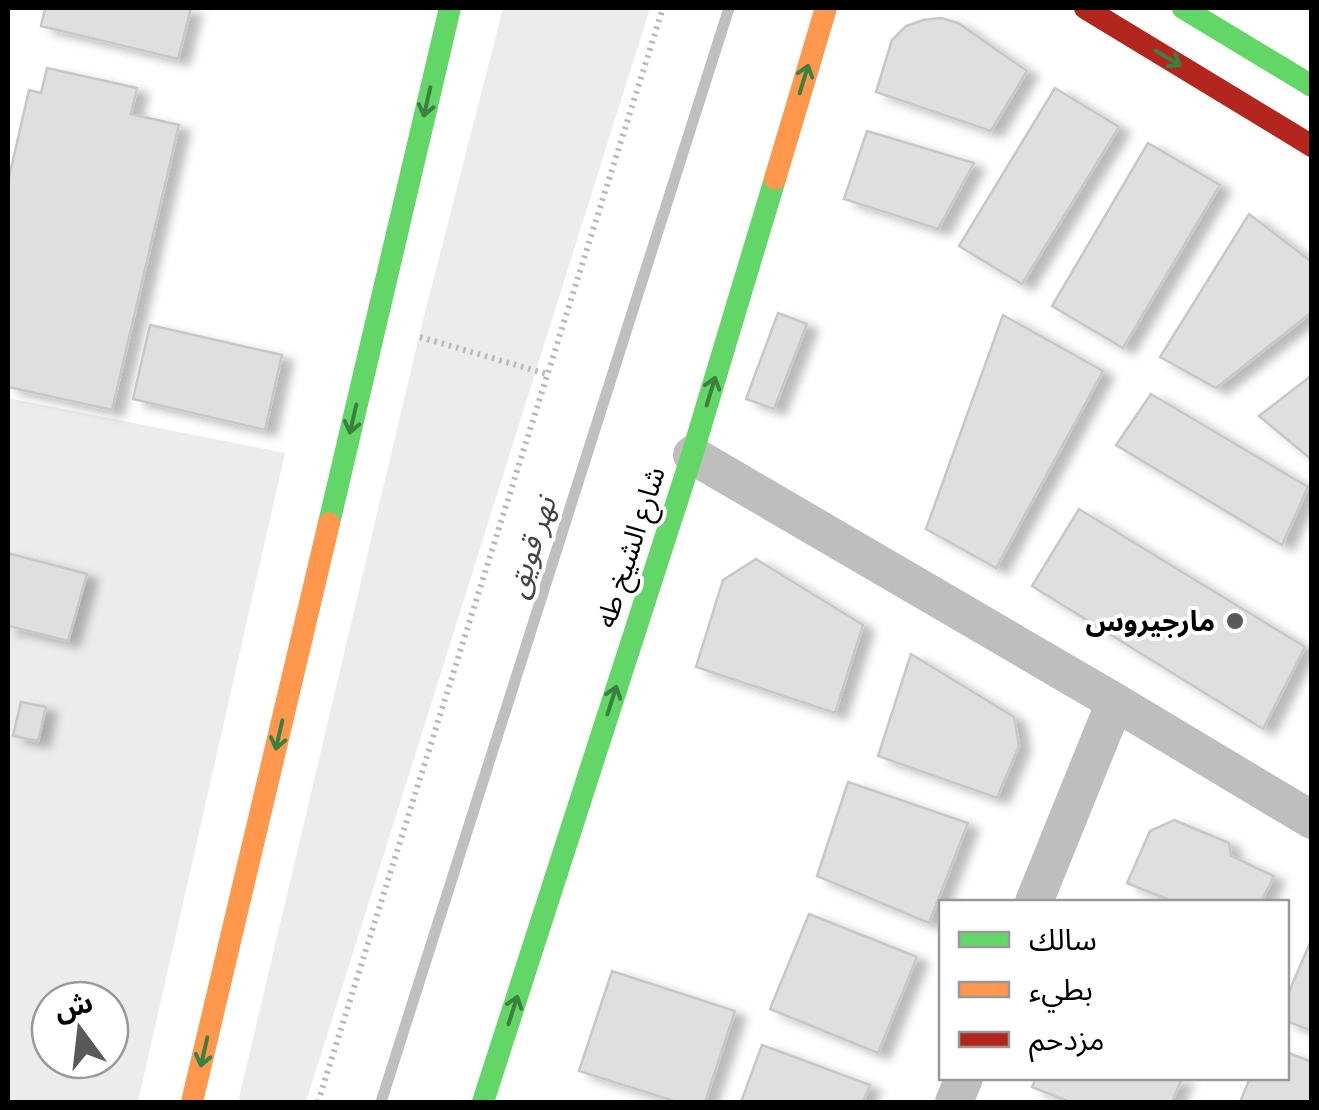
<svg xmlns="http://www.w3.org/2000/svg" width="1319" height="1110" viewBox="0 0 1319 1110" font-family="'Public Sans','Noto Sans Arabic',sans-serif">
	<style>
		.green { fill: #ececec; fill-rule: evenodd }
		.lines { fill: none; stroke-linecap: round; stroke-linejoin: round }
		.stream { stroke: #bfbfbf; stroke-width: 11 }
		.building { fill: #dfdfdf; stroke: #c7c7c7; stroke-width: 2.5; filter: url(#shadow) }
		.path { stroke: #b9b9b9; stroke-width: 6; stroke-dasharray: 2.5 5; stroke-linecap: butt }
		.street { stroke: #bebebe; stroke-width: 38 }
		.fast { stroke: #63d668; stroke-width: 22 }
		.slow { stroke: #ff974d; stroke-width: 22 }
		.jam { stroke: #b3261e; stroke-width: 22 }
		.oneway { stroke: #3b803e }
		.poi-dot { fill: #595959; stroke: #fff; stroke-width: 4 }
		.labels { text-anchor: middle; stroke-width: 8; stroke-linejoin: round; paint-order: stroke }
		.street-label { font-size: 28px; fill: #000; stroke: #fff }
		.poi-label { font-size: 28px; font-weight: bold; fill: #000; stroke: #fff; text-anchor: end }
		.water-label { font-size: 30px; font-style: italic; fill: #444; stroke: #fff }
	</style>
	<defs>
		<filter id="shadow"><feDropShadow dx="11" dy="6" stdDeviation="5" flood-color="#0004"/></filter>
	</defs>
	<rect width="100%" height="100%" fill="#fff"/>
	<path class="green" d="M503,8H650L306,1102H238L419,336Z
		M8,398L285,453L138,1102H8ZM50,1000H110V1060H50Z"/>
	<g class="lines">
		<path class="stream" d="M381,1102L729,8"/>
	</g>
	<path class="building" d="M45,8H191L178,59L41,26Z
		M941,18L958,23L1027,71L991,131L876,92L892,40L906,26L923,20Z
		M47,68L137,88L131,114L179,125L112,410L8,387V182L29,90L41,93Z
		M1055,88L1119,127L1022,284L959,246Z
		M867,131L974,163L938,229L844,199Z
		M1148,143L1220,185L1123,348L1052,306Z
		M1249,214L1312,262V312L1216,388L1160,357Z
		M778,313L807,324L774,409L746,399Z
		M1003,315L1103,371L996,568L926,529Z
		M150,325L282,355L265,430L133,399Z
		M1312,375V460L1259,416Z
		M1151,394L1308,487L1282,545L1116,445Z
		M1079,509L1305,647L1263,729L1032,586Z
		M8,553L87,574L68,641L9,626L8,633Z
		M756,559L863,625L835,713L696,667L723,580Z
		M911,654L1014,717L1019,746L997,798L878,756Z
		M21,702L46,707L38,741L13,736Z
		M848,782L968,823L929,923L817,876Z
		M1174,820L1229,843L1231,856L1274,876L1261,902H1174L1127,883L1150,831Z
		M809,914L917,957L878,1053L770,1009Z
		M1312,938V1031L1286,1021V999Z
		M612,971L735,1011L705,1102H677L579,1071Z
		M762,1045L870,1085L863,1102H741Z
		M1286,1052L1312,1062V1102H1240L1250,1078H1286Z
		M1036,1078H1182L1172,1102H1070L1032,1087Z"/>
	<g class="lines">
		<path class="path" d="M420,337L547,374
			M318,1102L663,8"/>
		<path class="street" d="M692,455L1115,702L1312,820
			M1034,902L1115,702
			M954,1102L964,1078"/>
		<path class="fast" d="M1183,8L1312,86
			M329,523L450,8
			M483,1102L692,455L775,179"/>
		<path class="slow" d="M775,179L826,8
			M192,1102L329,523"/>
		<path class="jam" d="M1085,8L1312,146"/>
	</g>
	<defs><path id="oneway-shaft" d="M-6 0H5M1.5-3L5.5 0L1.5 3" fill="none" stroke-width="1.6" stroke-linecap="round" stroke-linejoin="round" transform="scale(2.5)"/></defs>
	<g class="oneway">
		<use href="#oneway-shaft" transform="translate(1168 58) rotate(31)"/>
		<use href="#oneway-shaft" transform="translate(804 79) rotate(-73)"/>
		<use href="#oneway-shaft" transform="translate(427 102) rotate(103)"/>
		<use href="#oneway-shaft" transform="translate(711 391) rotate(-73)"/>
		<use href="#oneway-shaft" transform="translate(353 419) rotate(103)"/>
		<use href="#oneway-shaft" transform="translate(612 700) rotate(-72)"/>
		<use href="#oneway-shaft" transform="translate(279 735) rotate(103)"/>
		<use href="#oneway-shaft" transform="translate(513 1010) rotate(-72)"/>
		<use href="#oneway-shaft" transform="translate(204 1052) rotate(103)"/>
	</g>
	<circle class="poi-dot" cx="1235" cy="621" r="10"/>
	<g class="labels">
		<g class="street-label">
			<text transform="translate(630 547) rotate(-72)" y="10">شارع الشيخ طه</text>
		</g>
		<g class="poi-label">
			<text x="1215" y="631">مارجيروس</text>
		</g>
		<g class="water-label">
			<text transform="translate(531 547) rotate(-72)" y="10">نهر قويق</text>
		</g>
	</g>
	<rect width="1319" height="1110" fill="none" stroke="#000000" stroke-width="20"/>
	<rect x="939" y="900" width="350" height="180" fill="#ffffff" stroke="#999999" stroke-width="2.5"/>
	<rect x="959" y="932" width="50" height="15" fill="#63d668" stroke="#999999" stroke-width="2.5"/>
	<text x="1029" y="950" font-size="30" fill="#000000">سالك</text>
	<rect x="959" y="982" width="50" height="15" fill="#ff974d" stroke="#999999" stroke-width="2.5"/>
	<text x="1029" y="1000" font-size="30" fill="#000000">بطيء</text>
	<rect x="959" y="1032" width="50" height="15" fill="#b3261e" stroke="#999999" stroke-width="2.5"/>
	<text x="1029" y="1050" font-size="30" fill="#000000">مزدحم</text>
	<g transform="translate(80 1030) rotate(345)"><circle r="48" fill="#ffffff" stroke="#999999" stroke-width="2.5"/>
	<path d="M0-8L18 38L0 25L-18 38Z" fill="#595959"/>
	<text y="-15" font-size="28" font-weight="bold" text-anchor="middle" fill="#000000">ش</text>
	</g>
</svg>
